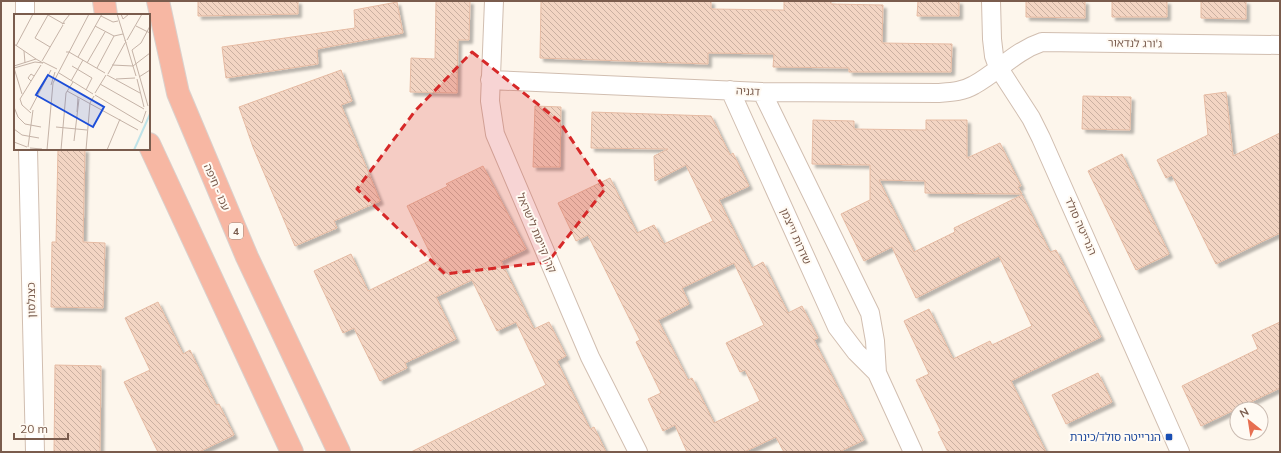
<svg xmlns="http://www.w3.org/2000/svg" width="1281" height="453" viewBox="0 0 1281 453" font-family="Mulish,'Noto Sans Hebrew',sans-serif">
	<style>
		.building { fill: url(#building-back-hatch); stroke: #e6bba3; fill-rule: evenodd; filter: url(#shadow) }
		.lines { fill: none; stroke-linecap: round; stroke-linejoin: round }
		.minor-casing { stroke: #d1beb0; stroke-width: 20 }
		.highway-casing { stroke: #dad1cd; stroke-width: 24 }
		.minor { stroke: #fff; stroke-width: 18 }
		.highway { stroke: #f7b7a3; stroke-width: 22 }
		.marked { fill: #d62828; fill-opacity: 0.2; stroke: #d62828; stroke-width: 3; stroke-dasharray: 8 5; stroke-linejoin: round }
		.transit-dot { fill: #1a4fb4; stroke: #fffaf3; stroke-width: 1.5 }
		.labels { text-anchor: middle; stroke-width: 4; stroke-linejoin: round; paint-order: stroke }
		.shield { fill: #fffaf3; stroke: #a28b7f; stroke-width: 1 }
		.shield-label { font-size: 10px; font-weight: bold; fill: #7a5c4d }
		.street-label { font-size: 11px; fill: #7a5c4d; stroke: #fffaf3 }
		.transit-label { font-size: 11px; fill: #164399; stroke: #fffaf3; text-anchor: end }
		.inset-river { fill: none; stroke: #bfe3e8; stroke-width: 2 }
		.inset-road { fill: none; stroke: #c5b3a7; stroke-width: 1 }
		.view { fill: #1d4ed8; fill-opacity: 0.15; stroke: #1d4ed8; stroke-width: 2 }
		.inset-edge { fill: none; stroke: #7a5c4d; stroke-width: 2 }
	</style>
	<defs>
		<pattern id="building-back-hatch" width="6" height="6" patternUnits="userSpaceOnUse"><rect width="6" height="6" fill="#f3d5c3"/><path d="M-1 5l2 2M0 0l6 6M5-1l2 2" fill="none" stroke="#cab0a1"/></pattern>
		<filter id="shadow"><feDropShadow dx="3.5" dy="3.5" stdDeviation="1" flood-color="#0004"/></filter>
	</defs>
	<rect width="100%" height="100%" fill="#fdf6ec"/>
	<path class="building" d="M198,1H298V14L198,16Z
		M436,1H470L469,40H458L457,93L410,92L411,58L435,59Z
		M541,1H711V9L784,10V1H831V4L883,5L882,43L952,44L951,72H849V68L773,67L774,54L708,53V64L540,58Z
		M918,1H959V16H917Z
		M1026,1H1085V18L1026,17Z
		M1112,1H1167V17H1112Z
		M1201,1H1246V19L1201,18Z
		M397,2L403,33L317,49L318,64L226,78L222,47L355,28L354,10Z
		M341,70L352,101L341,105L380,201L334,221L337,228L295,246L253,147L239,107Z
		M1226,92L1233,156L1280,133V233L1216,264L1172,175L1166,178L1157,160L1208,135L1204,95Z
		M1083,96L1131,97L1130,130L1082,129Z
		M535,106L561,107L560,167H533Z
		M592,112L711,116L730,155L733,153L749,186L719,200L752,268L763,262L788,313L802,306L818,338L814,340L864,440L839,452H784L776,437L744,452H687L675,425L663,431L648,399L661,393L636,342L640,340L588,235L576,241L558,203L610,178L637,233L654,225L664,244L713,221L686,165L655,181L654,156L668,149L591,148ZM734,263L764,325L726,343L740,372L745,370L760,401L714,423L692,378L688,380L658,320L689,304L682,288Z
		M813,120L854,121V129L926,130V120H967V158L1000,143L1021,186L1018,187L1022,194L925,193V181L879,180L914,252L955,232L954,228L1022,195L1050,252L1056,250L1101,337L1011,381L1046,452H948L938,432L941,431L916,380L929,374L904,321L929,309L953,359L990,341L992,345L1032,326L999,256L916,298L892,247L864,261L841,214L870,200V165L812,164Z
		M58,149H85L83,242L105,243L103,308L51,307L52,242H56Z
		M1122,154L1169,254L1136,270L1088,171Z
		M483,166L526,249L501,261L534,329L549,322L566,356L557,361L590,429L594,427L606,452H411L546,385L516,322L497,331L472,280L436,297L456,339L405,363L407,368L380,381L354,328L343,333L314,271L351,254L368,291L433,259L407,206L448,186L446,184Z
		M158,302L183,354L190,350L216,405L219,404L234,435L199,452H158L124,382L150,370L125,318Z
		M1280,322V388L1201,426L1182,386L1258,349L1252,335Z
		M55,365L101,366L100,452H54Z
		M1098,373L1112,402L1066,424L1052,395Z"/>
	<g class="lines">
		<g class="minor-casing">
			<path id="minor" d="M25,1V15
				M494,1L490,101L495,134L590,357L638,452
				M991,1L992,39L994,56L998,67L1031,118L1041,138L1180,452
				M490,80L762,92L937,93C950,92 962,92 974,85C998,72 1015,51 1042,42L1280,45
				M730,90L837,327L856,352L877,373
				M762,92L870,313L875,341L877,373L913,452
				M28,149L35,452"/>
		</g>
		<g class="highway-casing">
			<path id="highway" d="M104,1L106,15
				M158,1L178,93L247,257L339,452
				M149,144L292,452"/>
		</g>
		<use href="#minor" class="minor"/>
		<use href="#highway" class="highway"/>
	</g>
	<path class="marked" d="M472,52L559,121L605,189L548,262L445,274L357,189L415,111Z"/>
	<rect class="transit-dot" x="1165" y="433" width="8" height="8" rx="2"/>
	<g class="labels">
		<rect class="shield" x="229" y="223" width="14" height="16" rx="3"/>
		<g class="shield-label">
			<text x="236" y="235">4</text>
		</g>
		<g class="street-label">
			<text transform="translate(1135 43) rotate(1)" y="4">ג'ורג לנדאור</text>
			<text transform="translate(748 91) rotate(3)" y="4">דגניה</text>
			<text transform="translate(217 187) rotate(67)" y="4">עכו - חיפה</text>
			<text transform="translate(1081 226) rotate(66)" y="4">הנרייטה סולד</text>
			<text transform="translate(537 233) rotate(67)" y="4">קרן קיימת לישראל</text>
			<text transform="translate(796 236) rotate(66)" y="4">שדרות וייצמן</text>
			<text transform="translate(31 300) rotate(-91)" y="4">כצנלסון</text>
		</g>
		<g class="transit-label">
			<text x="1161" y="441">הנרייטה סולד/כינרת</text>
		</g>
	</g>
	<g transform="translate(14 14)">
		<rect width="136" height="136" fill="#fdf6ec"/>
		<path class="inset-river" d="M120,136L136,100"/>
		<path class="inset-road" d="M103,0L112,29L111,26M107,0L109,5L115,0M87,2L99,8L104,7M51,9L48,10L56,0M81,12L100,22L109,20M122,12L136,19M113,26L128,0M112,29L122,62M0,30L22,45M2,32L19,0M36,33L21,24L34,1L48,9M10,37L11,49M52,38H55L91,59M64,43L88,0M28,47L49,11M29,48L43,55M73,49L91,18M98,51L119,52L136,39M0,52L22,45L29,49L21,48M58,52L78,64L72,76M83,54L100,22M45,59L79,80M94,60L111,29M93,61L126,79M125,63L136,56M102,65L121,64M123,65L130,93M17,67L14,64L17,60L20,62M57,67L69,46M86,70L130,95M37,71L41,58M53,77L124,116M81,79L92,61M8,80L0,54L21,48M81,81L128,109L132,97M134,92L118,36L127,29L136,12M0,93L4,103L11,110L27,113M16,96L37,56M63,98L64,83M17,99L8,91L6,85L27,51M42,113L73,116M0,115L8,121L25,124M60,127L65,85M0,128L13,133M14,133L19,96M16,134L28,135M33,136L39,69L75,0M47,136L52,79L59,68M72,136L76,89L80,82M93,136L106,105"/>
		<path class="view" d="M34,61L90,93L79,113L22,81Z"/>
		<rect width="136" height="136" class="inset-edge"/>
	</g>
	<rect width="1281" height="453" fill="none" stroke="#7a5c4d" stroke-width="4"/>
	<g transform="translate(1249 421) rotate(330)"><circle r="19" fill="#fffaf3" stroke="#cabbb1"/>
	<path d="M0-3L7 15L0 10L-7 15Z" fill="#e76f51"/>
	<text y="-6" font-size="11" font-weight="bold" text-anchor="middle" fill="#7a5c4d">N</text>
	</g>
	<path d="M14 433v6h54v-6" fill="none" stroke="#7a5c4d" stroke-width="2"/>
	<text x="20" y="433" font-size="12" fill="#7a5c4d" stroke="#fffaf3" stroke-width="3" paint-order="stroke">20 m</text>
</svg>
